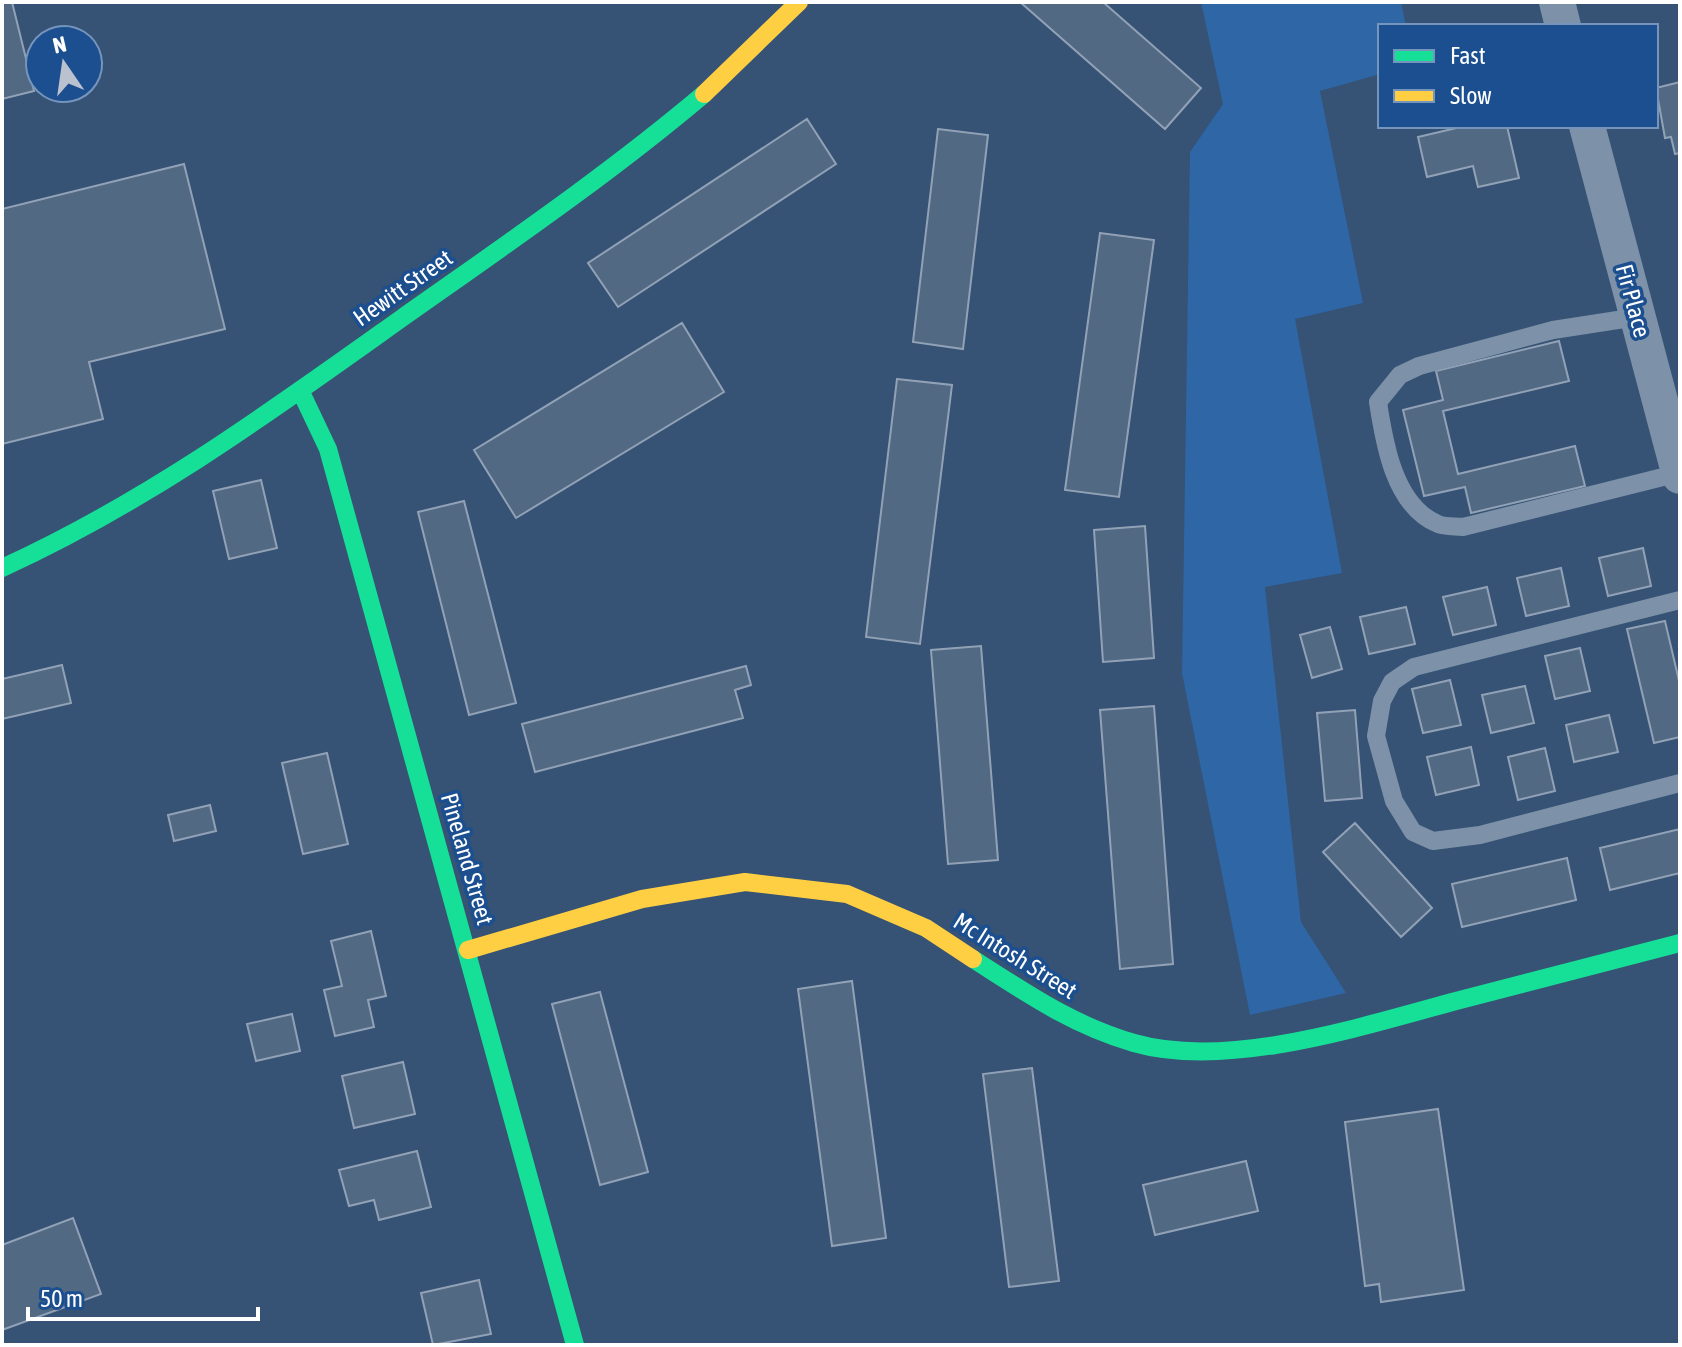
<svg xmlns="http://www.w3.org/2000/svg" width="1682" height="1347" viewBox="0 0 1682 1347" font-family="'Asap Condensed',sans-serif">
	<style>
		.green { fill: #2f66a5 }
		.building { fill: #526984; stroke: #92a2b6; stroke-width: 2 }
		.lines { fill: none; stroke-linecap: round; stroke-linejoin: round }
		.lane { stroke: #7d92a8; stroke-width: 18 }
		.street { stroke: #7d92a8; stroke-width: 36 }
		.fast { stroke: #16e098; stroke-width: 18 }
		.slow { stroke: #ffcf43; stroke-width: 18 }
		.labels { text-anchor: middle; stroke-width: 7; stroke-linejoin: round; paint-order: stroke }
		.street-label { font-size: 24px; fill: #fff; stroke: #1b4f8f }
	</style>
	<rect width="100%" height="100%" fill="#365274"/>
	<path class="green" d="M1201,2H1401L1406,26H1380V74L1320,91L1363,303L1295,319L1342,573L1265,587L1301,922L1346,993L1250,1015L1182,673L1190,152L1223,104Z"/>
	<path class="building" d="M2,2H12L34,91L2,99Z
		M1020,2H1103L1201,88L1165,129Z
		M1680,82V153L1675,154L1671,137L1665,138L1656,88Z
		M807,119L836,164L618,307L588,263Z
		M1465,126H1507L1519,178L1478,187L1473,166L1427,177L1418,137Z
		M938,129L988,135L963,349L913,342Z
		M184,164L225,329L89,362L103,419L2,444V209Z
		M1100,233L1154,240L1119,497L1065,490Z
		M682,323L724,392L516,518L474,450Z
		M1559,341L1569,381L1443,411L1458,474L1575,446L1585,486L1471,513L1465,487L1424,496L1403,410L1443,400L1436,371Z
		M897,379L952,385L920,644L866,637Z
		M261,480L277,548L229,559L213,491Z
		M464,501L516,703L469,715L418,512Z
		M1145,526L1154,658L1103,662L1094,530Z
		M1643,548L1651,586L1608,596L1599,558Z
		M1561,568L1569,606L1526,616L1517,578Z
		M1487,587L1496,625L1453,635L1443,597Z
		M1406,607L1415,644L1369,654L1360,617Z
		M1665,621L1680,685V737L1654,743L1627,629Z
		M1330,627L1342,669L1312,678L1300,635Z
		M981,646L998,860L948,864L931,650Z
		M1580,648L1590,691L1555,699L1545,656Z
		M62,665L71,703L2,719V679Z
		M746,666L751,685L735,690L743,718L535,772L522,724Z
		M1450,680L1461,725L1423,733L1412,689Z
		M1525,686L1534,723L1491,733L1482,695Z
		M1154,706L1173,964L1120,969L1100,710Z
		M1355,710L1362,798L1325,801L1317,713Z
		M1609,715L1618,752L1574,762L1566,725Z
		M1471,747L1479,785L1436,795L1427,757Z
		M1545,748L1555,791L1518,800L1508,757Z
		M327,753L348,844L303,854L282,763Z
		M210,805L216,831L174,841L168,815Z
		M1355,823L1432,908L1401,937L1323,852Z
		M1680,829V873L1610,890L1600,848Z
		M1567,858L1576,900L1462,927L1452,884Z
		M371,931L386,996L368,1000L374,1027L335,1036L324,990L342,986L331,941Z
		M852,981L886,1238L832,1246L798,989Z
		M600,992L648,1172L600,1185L552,1004Z
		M292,1014L300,1051L256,1061L247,1024Z
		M403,1062L415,1114L354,1128L342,1076Z
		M1032,1068L1059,1281L1009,1287L983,1074Z
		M1438,1109L1464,1290L1381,1302L1379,1284L1365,1286L1345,1122Z
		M417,1151L431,1207L379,1220L374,1200L349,1206L339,1170Z
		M1246,1161L1258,1211L1155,1235L1143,1185Z
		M73,1218L101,1294L2,1330V1245Z
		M479,1280L491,1334L433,1345L421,1293Z"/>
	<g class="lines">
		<path class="lane" d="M1637,317L1553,330L1419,366L1400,375L1378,402C1384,442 1394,506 1438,524C1445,527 1456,526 1463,527L1679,473
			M1680,600L1414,667L1392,682L1382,701L1376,736L1394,801L1413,832L1433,841L1480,835L1680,783"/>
		<path class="street" d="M1557,2L1563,26
			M1587,126L1680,476"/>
		<path class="fast" d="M300,390L328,449L575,1345
			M2,568C147,502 273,410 402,318C504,246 608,175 704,94
			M973,959C1026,993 1072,1025 1134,1043C1228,1070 1363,1026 1456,1001C1531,982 1605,962 1680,943"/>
		<path class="slow" d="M704,94L799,2
			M468,950L642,899L745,882L847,894L926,928L973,959"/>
	</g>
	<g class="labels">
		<g class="street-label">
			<text transform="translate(403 288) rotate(-35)" y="8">Hewitt Street</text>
			<text transform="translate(1633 301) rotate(75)" y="8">Fir Place</text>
			<text transform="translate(467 859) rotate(74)" y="8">Pineland Street</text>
			<text transform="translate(1015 956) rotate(32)" y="8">Mc Intosh Street</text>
		</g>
	</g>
	<rect width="1682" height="1347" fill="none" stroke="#ffffff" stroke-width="8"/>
	<rect x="1378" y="24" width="280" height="104" fill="#1b4f8f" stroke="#7695bc" stroke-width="2"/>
	<rect x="1394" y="50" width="40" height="12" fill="#16e098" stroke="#7695bc" stroke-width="2"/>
	<text x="1450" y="64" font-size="24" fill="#ffffff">Fast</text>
	<rect x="1394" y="90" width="40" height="12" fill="#ffcf43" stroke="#7695bc" stroke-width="2"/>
	<text x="1450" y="104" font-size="24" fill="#ffffff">Slow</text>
	<g transform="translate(64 64) rotate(347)"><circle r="38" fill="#1b4f8f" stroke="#7695bc" stroke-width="2"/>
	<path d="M0-6L14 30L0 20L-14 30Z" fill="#b9c2ce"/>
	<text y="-12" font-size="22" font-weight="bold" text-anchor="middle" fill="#ffffff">N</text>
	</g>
	<path d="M28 1307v12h230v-12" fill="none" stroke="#ffffff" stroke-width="4"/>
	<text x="40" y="1307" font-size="24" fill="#ffffff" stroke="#1b4f8f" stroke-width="6" paint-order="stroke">50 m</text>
</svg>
